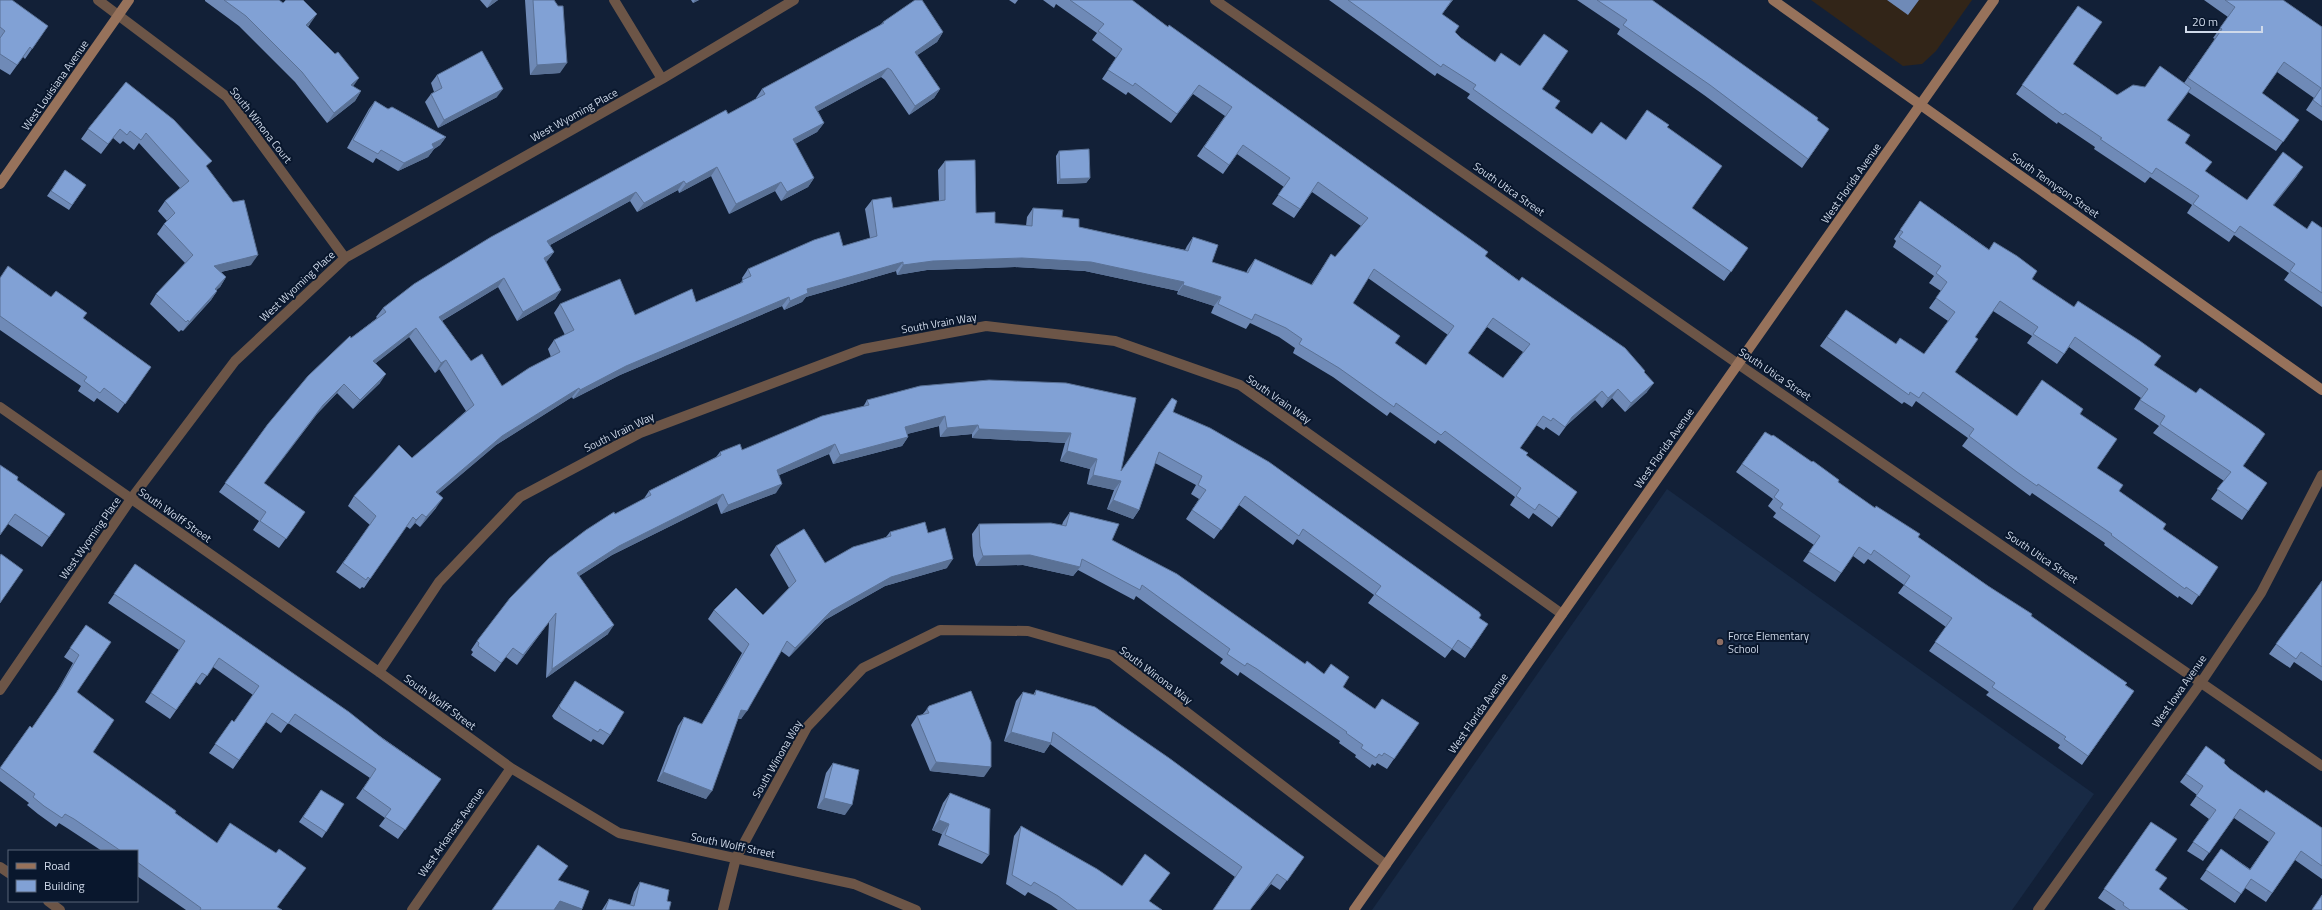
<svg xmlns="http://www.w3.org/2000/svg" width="2322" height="910" viewBox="0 0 2322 910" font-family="'Titillium Web',sans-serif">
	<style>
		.commercial { fill: #322518 }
		.built { fill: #182a45 }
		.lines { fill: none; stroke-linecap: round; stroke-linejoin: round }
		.street { stroke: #6c5547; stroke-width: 10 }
		.secondary { stroke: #97725b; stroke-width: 10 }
		.wall { fill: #6f8ab7; fill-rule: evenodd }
		.shaded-wall { fill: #5a7195 }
		.building { fill: #81a1d5; stroke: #5a7195; fill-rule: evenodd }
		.education-dot { fill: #8d6e63; stroke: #09172d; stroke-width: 1.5 }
		.labels { text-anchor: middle; stroke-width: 4; stroke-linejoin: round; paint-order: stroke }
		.street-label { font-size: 11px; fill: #d0daea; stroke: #09172d }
		.poi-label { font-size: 11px; fill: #d0daea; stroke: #09172d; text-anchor: start }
	</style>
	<rect width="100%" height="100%" fill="#122037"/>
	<path class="commercial" d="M1811,0H1972L1936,51L1922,64L1903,66Z"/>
	<path class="built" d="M1667,489L2094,794L2012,910H1372Z"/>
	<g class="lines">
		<path class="street" d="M98,0L227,97L345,258
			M614,0L662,79
			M1215,0L1738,364L2322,766
			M0,407L379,672L511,768L619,833L854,884L916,910
			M379,672L439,582L520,497L640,433L863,349L986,326L1115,341L1240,385L1562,614
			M0,690L131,499L235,361L345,258L662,79L794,0
			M0,867L9,873
			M48,901L60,910
			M412,910L511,768
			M723,910L736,858L807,727L863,668L940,630L1028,631L1112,655L1386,865
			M2038,910L2202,681L2261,593L2322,475"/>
		<path class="secondary" d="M1773,0L2322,390
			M0,184L129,0
			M1354,910L1994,0"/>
	</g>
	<path class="wall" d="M0,0L48,26L25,59L23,57L10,75L0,69Z
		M205,0H279L310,24L308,27L353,87L361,91L355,101L327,123L295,82L239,26L205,1Z
		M480,0H498L487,8Z
		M525,0H554L560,73L530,75Z
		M691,0H699L693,3Z
		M1009,0H1018L1015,4Z
		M1043,0H1132L1168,27L1485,256L1645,371L1644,372L1647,392L1625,412L1612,398L1602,408L1595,400L1567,425L1559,436L1546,427L1544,430L1536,425L1520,448L1526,455L1577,492L1552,527L1533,513L1529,519L1510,505L1515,497L1438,440L1435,444L1390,412L1387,416L1333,377L1293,353L1295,348L1279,337L1250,323L1246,329L1211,313L1214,306L1177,294L1178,291L1085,271L1015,267L927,270L897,275L896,271L806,297L802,302L784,310L782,306L620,375L573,399L572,397L496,445L438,494L436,508L420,527L415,523L410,529L406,526L364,588L362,587L360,589L336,572L370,525L348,506L354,496L412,458L466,411L439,369L435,373L409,337L376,363L380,383L353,409L337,393L317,414L264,483L305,512L279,548L253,530L259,521L219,492L268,424L351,338L377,318L376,317L383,308L728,114L756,99V98L762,89L880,25L883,22L943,32L937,42L917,55L940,89L934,98L909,115L885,80L881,77L818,111L824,123L817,132L795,144L814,178L808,187L781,201L775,191L729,214L711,176L679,193L678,190L637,212L630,201L550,245L554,252L547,261L546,262L561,290L555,299L517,321L498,287L442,321L471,361L502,386L551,357L548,349L554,340L565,335L554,313L560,304L635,315L696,302L740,283L743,280L742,278L748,269L843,246L870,238L865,209L872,200L893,208L939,201L938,170L945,161L976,213L995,223L1026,226L1027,217L1033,208L1062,217L1079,227L1185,250L1187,246L1193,237L1212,262L1246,273L1248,269L1255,259L1311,285L1331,254L1335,257L1361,226L1312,192L1294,218L1272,204L1284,187L1237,154L1223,174L1197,156L1225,116L1193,94L1171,123L1128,92L1126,95L1102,79L1116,58L1092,40L1097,33L1056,4L1054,8ZM1368,278L1448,335L1426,365L1395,343L1353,303ZM1487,327L1523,352L1503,378L1468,353Z
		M1329,0H1453L1442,14L1455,32L1461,38L1495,62L1542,89L1555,108L1592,134L1626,140L1667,127L1692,208L1748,248L1724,281L1467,98L1470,94L1437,73L1435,76Z
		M1577,0H1652L1829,129L1802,168L1704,95L1617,34L1620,29Z
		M1887,0H1919L1908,15Z
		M2204,0H2278L2322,27V121L2306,110L2314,98L2277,72L2262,93L2299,120L2276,151L2188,92L2167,120L2205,171L2247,200L2297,176L2273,205L2307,229L2322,228V307L2284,280L2289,273L2234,235L2229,242L2187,213L2192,205L2150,177L2145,183L2094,149L2095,147L2058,122L2057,124L2016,94L2078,6L2073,64L2117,95L2145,87L2184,83L2215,39L2213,38L2228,17Z
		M437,75L497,97L438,128L425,102L431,94L434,92L431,83Z
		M126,82L207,168L251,265L221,272L226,277L220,287L216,290L217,291L211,300L183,331L181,330L179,332L150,304L156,294L185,263L157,234L164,224L167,221L158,211L165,201L180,188L139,143L134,150L123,141L120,144L113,138L101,154L81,139L88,129Z
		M375,101L388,109L446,137L440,145L434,149L428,157L398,171L376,158L373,163L347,148L369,109Z
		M1059,151L1090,178L1086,183L1057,184L1056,156Z
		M65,170L86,185L69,210L47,196Z
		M1920,201L2154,365L2243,466L2267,483L2242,520L2211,499L2224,481L2153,433L2159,426L2134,409L2141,398L2069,347L2057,364L2027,343L2032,336L1993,311L1975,337L1955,372L2017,416L2080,414L2097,468L2119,491L2163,529L2218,567L2192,605L2179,596L2178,598L2104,545L2105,543L2032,493L2030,496L2011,482L1962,446L1968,438L1916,401L1912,407L1904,402L1902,404L1820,346L1846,310L1896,344L1924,354L1948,321L1929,308L1941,291L1929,283L1934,276L1893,247L1896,241L1894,239Z
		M0,278L51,297L83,318L151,367L118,413L97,398L94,402L78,391L81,386L0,330Z
		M1066,383L1121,471L1173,412L1479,618L1488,624L1465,658L1452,649L1445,658L1368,603L1374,595L1297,539L1293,545L1239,505L1214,539L1186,519L1199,499L1191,494L1196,485L1155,463L1139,510L1133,519L1107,509L1114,490L1087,484L1090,469L1060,461L1065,443L972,438V434L940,437L939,426L907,434L908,437L902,446L833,464L829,454L779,475L776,493L721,514L717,503L612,555L579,576L608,634L546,678L549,622L517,665L506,657L495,672L471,655L473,652L471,650L477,641L615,514L643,500L649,491L716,457L720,452L742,450L863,407L867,400Z
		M1765,432L1875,508L1918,537L2031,616L2134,691L2082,765L2058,748L2060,745L1986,695L1989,692L1929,651L1946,627L1898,593L1904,585L1868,559L1864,564L1853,556L1835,582L1803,561L1814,545L1773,517L1776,513L1768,506L1773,499L1736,472Z
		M17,480L65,514L42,547L8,524Z
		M1070,512L1112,540L1305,664L1343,687L1375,709L1382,699L1419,723L1387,769L1377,763L1375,766L1372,764L1370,768L1355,757L1356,755L1339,743L1340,741L1250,679L1240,672L1238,676L1220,663L1223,659L1136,596L1134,600L1078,570L1073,576L1023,565L976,566L973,556L972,534L979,524L1062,525L1063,522Z
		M890,532L928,533L947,568L885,586L825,620L789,657L781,651L741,719H738L706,799L657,781L678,726L684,717L702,724L742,653L708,619L714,610L763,615L789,588L770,555L776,546L825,563L886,537Z
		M135,564L441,779L398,839L379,826L385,818L356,798L370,778L288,723L281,733L266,722L233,769L209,753L232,720L234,722L253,695L213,667L200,685L196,682L170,719L145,702L179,650L108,603Z
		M2322,581V681L2294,662L2290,668L2269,654Z
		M86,625L77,692L93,752L216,843L276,853L306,868L277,907L282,910H186L137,876V851H102L67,828L59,823L56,827L38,814L27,805L29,803L0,781V768L30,726L32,728L55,695L73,663L64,657Z
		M575,681L610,735L603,745L593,739L591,742L554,719L552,716Z
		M1036,690L1304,857L1280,890L1271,884L1250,910H1213L1235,877L1050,744L1044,753L1004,741L1016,701L1023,692L1033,695Z
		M927,709L984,777L930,771L911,725L917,716L922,715Z
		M833,763L845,815L817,808L826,773Z
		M2224,763L2230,769L2264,793L2322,828V879L2295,860L2266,902L2245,888L2235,903L2200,879L2221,849L2250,869L2269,842L2234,818L2203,861L2187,851L2209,819L2190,805L2197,795L2180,782L2186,774Z
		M321,790L344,804L322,838L299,822Z
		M950,793L989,855L982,864L938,845L942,834L932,830L943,803Z
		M2151,822L2155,870L2159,889L2188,910H2116L2098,898Z
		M1021,826L1122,886L1170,873L1149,901L1162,910H1058L1051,905L1028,892L1025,896L1006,884L1014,836Z
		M640,882L667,901L669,910H602L609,899L630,905L634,892Z"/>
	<path class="shaded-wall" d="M492,0H498L487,8Z
		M695,0H699L693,3Z
		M317,14L310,24L299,35L306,25Z
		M943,32L937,42L909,61L915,52Z
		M567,63L560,73L530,75L537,65Z
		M888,68L881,77L809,116L815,107Z
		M359,78L352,88L351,85Z
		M2191,88L2185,97L2161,129L2167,120Z
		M503,89L497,97L438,128L444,120Z
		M940,89L934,98L909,115L915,106Z
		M361,91L355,101L327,123L334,113Z
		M824,123L817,132L786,149L793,139Z
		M446,137L440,145L434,149L428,157L398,171L404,163L432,144Z
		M717,167L711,176L679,193L686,184Z
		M2303,167L2297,176L2267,214L2273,205Z
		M814,178L808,187L781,201L787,192Z
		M1090,178L1086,183L1057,184L1060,179Z
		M684,181L678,190L637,212L644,203Z
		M781,182L775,191L729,214L736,204Z
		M636,192L630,201L541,250L547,241Z
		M554,252L547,261L537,267L544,258Z
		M258,255L251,265L207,275L214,266Z
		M1022,258L1091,262L1184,282L1178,291L1085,271L1015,267L927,270L897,275L903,265L933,261Z
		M903,262L896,271L806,297L802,302L784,310L790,301L807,289Z
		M226,277L220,287L208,298L215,289Z
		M504,278L498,287L433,326L439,317Z
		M1183,285L1221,297L1214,306L1177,294Z
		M561,290L555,299L517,321L523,312Z
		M217,291L211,300L183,331L189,322Z
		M789,297L782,306L620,375L573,399L580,390L626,366Z
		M416,328L409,337L367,370L373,361Z
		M446,360L439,369L435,373L441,363Z
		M386,374L380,383L353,409L360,400Z
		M1654,383L1647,392L1625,412L1631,403Z
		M344,384L337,393L317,414L258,492L323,405Z
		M579,388L572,397L496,445L430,501L436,492L502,436Z
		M1618,389L1612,398L1602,408L1608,398Z
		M1602,391L1595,400L1566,426L1572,417Z
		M945,416L939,426L899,436L905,427Z
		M978,425L972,434L940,437L947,428Z
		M979,429L1071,433L1065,443L972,438Z
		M908,437L902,446L833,464L840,455Z
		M835,444L829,454L770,479L777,470Z
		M1067,451L1097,459L1090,469L1060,461Z
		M1093,475L1121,481L1114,490L1087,484Z
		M782,484L776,493L721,514L728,505Z
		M723,494L717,503L612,555L570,582L577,573L619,546Z
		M443,498L436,508L420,527L426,517Z
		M1113,500L1139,510L1133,519L1107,509Z
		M422,514L415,523L410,529L416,520Z
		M1030,555L1080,567L1073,576L1023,565L976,566L983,556Z
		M953,559L947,568L885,586L825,620L789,657L795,648L831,611L891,577Z
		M556,613L549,622L517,665L523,655Z
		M614,625L608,634L546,678L552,669Z
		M741,710L747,711L741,719H735Z
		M1011,732L1051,743L1044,753L1004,741Z
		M936,762L991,767L984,777L930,771Z
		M663,772L712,791L706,799L657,781Z
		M824,798L852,805L845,815L817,808Z
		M939,820L949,824L942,834L932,830Z
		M1277,874L1271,884L1250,910Z
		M560,901L582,909V910H554Z"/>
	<path class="building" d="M0,0H12L48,26L32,49L30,47L17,65L0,54V38L5,31L0,27Z
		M224,0H279L283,3L286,0H303L317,14L306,25L335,54L338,52L359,78L351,85L361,91L334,113L302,72L246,16Z
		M533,0H554L558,6H563L567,63L537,65Z
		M915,0H922L943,32L915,52L940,89L915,106L891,70L888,68L815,107L824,123L793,139L814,178L787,192L781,182L736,204L717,167L686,184L684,181L644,203L636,192L547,241L554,252L544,258L561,290L523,312L504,278L439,317L471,361L482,354L502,386L529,368L560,352L554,340L574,330L560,304L620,279L635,315L692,289L696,302L743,282L742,280L751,276L748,269L814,240L839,232L843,246L877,236L872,200L891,197L893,208L945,200V161L975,160L976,213L995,212V223L1032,226L1033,208L1063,210L1062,217L1079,219V227L1188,251L1193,237L1218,245L1212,262L1248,273L1255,259L1312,285L1331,254L1335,257L1368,218L1318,182L1300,209L1278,195L1290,178L1243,145L1229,165L1204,147L1232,107L1199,85L1177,114L1135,83L1133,86L1108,70L1122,49L1098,31L1104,24L1070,0H1132L1168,27L1169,25L1488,252L1485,256L1519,281L1522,277L1625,348L1645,371L1644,372L1654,383L1631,403L1618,389L1608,398L1602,391L1572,417L1565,427L1553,418L1551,421L1543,416L1520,448L1528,453L1526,455L1577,492L1559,518L1539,504L1535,510L1516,496L1521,488L1445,431L1441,435L1396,403L1394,407L1339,368L1299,344L1302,339L1286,328L1255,314L1252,320L1218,304L1221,297L1183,285L1184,282L1091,262L1022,258L933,261L903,265V262L807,289L808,293L790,301L789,297L626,366L580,390L579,388L502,436L436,492L443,498L426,517L422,514L416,520L413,517L370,579L368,577L366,580L343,563L376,516L354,496L399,445L412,458L474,405L446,360L441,363L416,328L373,361L386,374L360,400L344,384L323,405L264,483L305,512L286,539L260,521L266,512L225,483L268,424L308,376L350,336L351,338L386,312L383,308L414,284L491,237L726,110L728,114L765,94L762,89L884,23L883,22ZM1374,269L1454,326L1426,365L1395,343L1400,336L1353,303ZM1493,318L1530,344L1503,378L1468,353Z
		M1348,0H1452L1442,14L1459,26L1455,32L1461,38L1495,62L1501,53L1520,66L1544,34L1568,51L1542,89L1560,101L1555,108L1592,134L1601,122L1626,140L1647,110L1669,125L1667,127L1722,166L1692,208L1748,248L1731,272L1473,89L1476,85L1443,64L1441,67Z
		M1597,0H1652L1818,118L1817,120L1829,129L1808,159L1710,85L1623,25L1627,20Z
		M2225,0H2283L2322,27V107L2313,100L2321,88L2284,62L2262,93L2299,120L2283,142L2188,78L2222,29L2220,28L2235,7Z
		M2078,6L2102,22L2073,64L2117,95L2133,85L2145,87L2160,66L2191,88L2167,120L2190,135L2185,143L2212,162L2205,171L2247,200L2283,152L2303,167L2273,205L2307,229L2312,221L2322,228V293L2290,271L2295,264L2240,226L2235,233L2193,204L2199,196L2156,168L2152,174L2100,139L2102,138L2065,113L2063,115L2022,85Z
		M482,51L503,89L444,120L431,94L442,88L437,75Z
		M126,82L174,120L212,161L206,166L233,202L244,200L258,255L214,266L226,277L215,289L217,291L189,322L188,320L186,322L156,294L193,255L164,224L175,213L165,201L189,181L146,133L141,140L130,131L127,135L120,129L108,144L88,129Z
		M375,101L388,109L392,107L446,137L432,144L434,148L404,163L381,150L378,154L353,140Z
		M1089,149L1090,178L1060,179L1059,151Z
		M65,170L86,185L72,205L51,191Z
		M1920,201L1989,250L1994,242L2017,256L2037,271L2032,279L2074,307L2078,301L2140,341L2161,356L2154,365L2196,393L2200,388L2259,429L2265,434L2243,466L2267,483L2248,511L2217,489L2231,472L2160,424L2165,416L2140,400L2148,389L2075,337L2064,354L2033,334L2038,327L2000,301L1975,337L1978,339L1955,372L2017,416L2042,380L2083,409L2080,414L2117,439L2097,468L2123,485L2119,491L2166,524L2163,529L2218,567L2199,596L2186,587L2185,589L2111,535L2112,534L2038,484L2037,486L2017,472L1969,436L1974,429L1923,392L1919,398L1910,392L1909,395L1827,337L1846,310L1896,344L1900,338L1924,354L1955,312L1936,298L1947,282L1936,273L1941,266L1899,237L1903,232L1900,230Z
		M8,266L51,297L56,291L87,313L83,318L151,367L125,404L104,388L100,393L84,381L87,377L0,316V278Z
		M989,380L1066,383L1136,398L1121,471L1172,398L1177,401L1173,412L1210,428L1269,462L1479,612L1481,615L1479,618L1488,624L1471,649L1458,640L1452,649L1375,594L1381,586L1303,529L1299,536L1245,496L1221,530L1192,510L1206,490L1198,485L1202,476L1159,452L1139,510L1113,500L1121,481L1093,475L1097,459L1067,451L1071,433L979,429L978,425L947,428L945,416L905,427L908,437L840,455L835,444L777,470L782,484L728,505L723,494L619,546L577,573L614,625L552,669L556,613L523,655L513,648L501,663L478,646L479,643L477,641L510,598L549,558L586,530L614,512L615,514L651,495L649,491L721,455L720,452L740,444L742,450L822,416L869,405L867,400L920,386Z
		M1765,432L1772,436L1773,435L1812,462L1813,461L1839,480L1838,482L1875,508L1876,506L1920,534L1918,537L1988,586L2032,614L2031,616L2127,683L2125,685L2134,691L2088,756L2064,739L2066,737L1992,687L1995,683L1935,642L1952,618L1904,585L1910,576L1874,550L1871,555L1859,547L1841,573L1809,552L1820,536L1780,508L1783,504L1774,497L1779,490L1742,464Z
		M0,465L18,477L17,480L65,514L49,537L15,514L0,535Z
		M1070,512L1119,524L1112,540L1177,574L1305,664L1307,661L1324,674L1331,664L1349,677L1343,687L1375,709L1382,699L1419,723L1394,759L1384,753L1382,756L1379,754L1376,758L1361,748L1363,745L1346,733L1347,732L1257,669L1247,663L1245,666L1227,654L1230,649L1142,585L1140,590L1082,559L1080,567L1030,555L983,556L980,546L979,524L1051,523L1066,526Z
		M925,522L928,533L945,528L953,559L891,577L831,611L795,648L787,641L747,711L741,710L712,791L663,772L684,717L702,724L749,644L714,610L736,588L763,615L796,581L776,546L804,529L825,563L853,547L891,536L890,532Z
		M1,554L23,570L0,603V556Z
		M135,564L349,712L383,739L441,779L405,830L385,817L391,809L363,789L376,769L295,714L288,724L272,713L239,760L215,744L232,720L234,722L259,686L219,658L207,676L202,673L176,710L151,693L185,641L114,594Z
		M2322,581V667L2301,652L2296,659L2276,644Z
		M86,625L111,642L77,692L114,720L93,752L176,811L175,813L217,843L230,823L276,853L279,849L306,868L277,907L282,910H200L201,908L137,862V851H121L74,819L65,814L62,818L44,806L33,797L35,794L0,768L30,726L32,728L61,686L79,655L70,648Z
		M575,681L624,712L610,735L600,729L598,732L561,709L559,706Z
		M1036,690L1095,707L1169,758L1304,857L1287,881L1277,874L1250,910H1213L1242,867L1053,732L1051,743L1011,732L1023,692L1035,695Z
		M971,691L991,742V767L936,762L917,716L929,713L927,709L929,706Z
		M2206,746L2225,760L2224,763L2230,769L2264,793L2266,790L2322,828V866L2301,851L2272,893L2251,879L2241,894L2206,870L2221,849L2250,870L2275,833L2240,809L2209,853L2193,842L2216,810L2196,796L2203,786L2186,774Z
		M833,763L859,770L852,805L824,798Z
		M321,790L344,804L326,832L303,817Z
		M950,793L990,809L989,855L945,835L949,824L939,820Z
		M2151,822L2177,839L2155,870L2167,878L2159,889L2188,910H2130L2123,905L2124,903L2104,889Z
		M1021,826L1097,869L1122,886L1145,854L1170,873L1149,901L1162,910H1077L1058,896L1034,882L1031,886L1012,875Z
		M538,845L568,866L558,880L589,891L582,909L560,901L554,910H492Z
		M640,882L669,890L667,901L671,902L669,910H605L609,899L634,906Z
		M2322,895V910H2312Z"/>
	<circle class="education-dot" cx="1720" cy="642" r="4"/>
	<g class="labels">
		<g class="street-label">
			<text transform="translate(55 85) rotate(-55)" y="4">West Louisiana Avenue</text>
			<text transform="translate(574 115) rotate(-29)" y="4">West Wyoming Place</text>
			<text transform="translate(261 125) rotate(52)" y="4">South Winona Court</text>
			<text transform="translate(1851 183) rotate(-55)" y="4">West Florida Avenue</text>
			<text transform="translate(2055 185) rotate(35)" y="4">South Tennyson Street</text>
			<text transform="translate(1509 189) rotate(35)" y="4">South Utica Street</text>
			<text transform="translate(297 286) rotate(-43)" y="4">West Wyoming Place</text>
			<text transform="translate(939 323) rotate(-10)" y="4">South Vrain Way</text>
			<text transform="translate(1775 374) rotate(34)" y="4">South Utica Street</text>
			<text transform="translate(1279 399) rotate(35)" y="4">South Vrain Way</text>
			<text transform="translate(619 432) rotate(-26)" y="4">South Vrain Way</text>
			<text transform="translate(1664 448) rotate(-55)" y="4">West Florida Avenue</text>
			<text transform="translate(175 515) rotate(35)" y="4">South Wolff Street</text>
			<text transform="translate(90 538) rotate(-55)" y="4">West Wyoming Place</text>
			<text transform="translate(2042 557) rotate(34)" y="4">South Utica Street</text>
			<text transform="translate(1156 675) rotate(37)" y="4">South Winona Way</text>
			<text transform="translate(2179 691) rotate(-55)" y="4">West Iowa Avenue</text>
			<text transform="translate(440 702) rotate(36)" y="4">South Wolff Street</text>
			<text transform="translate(1478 713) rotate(-55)" y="4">West Florida Avenue</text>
			<text transform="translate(777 759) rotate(-60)" y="4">South Winona Way</text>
			<text transform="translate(451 832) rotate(-55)" y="4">West Arkansas Avenue</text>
			<text transform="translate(733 845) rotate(12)" y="4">South Wolff Street</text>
		</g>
		<g class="poi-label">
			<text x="1728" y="640">Force Elementary<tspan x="1728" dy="13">School</tspan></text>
		</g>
	</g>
	<rect x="8" y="850" width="130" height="52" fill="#09172d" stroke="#596579"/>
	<rect x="16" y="863" width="20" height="6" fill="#97725b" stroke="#596579"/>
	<text x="44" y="870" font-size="12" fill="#d0daea">Road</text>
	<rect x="16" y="880" width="20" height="12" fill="#81a1d5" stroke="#596579"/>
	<text x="44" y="890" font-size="12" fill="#d0daea">Building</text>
	<path d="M2186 26v6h76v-6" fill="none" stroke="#d0daea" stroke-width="2"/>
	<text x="2192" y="26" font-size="12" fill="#d0daea" stroke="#09172d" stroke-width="3" paint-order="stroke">20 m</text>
</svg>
